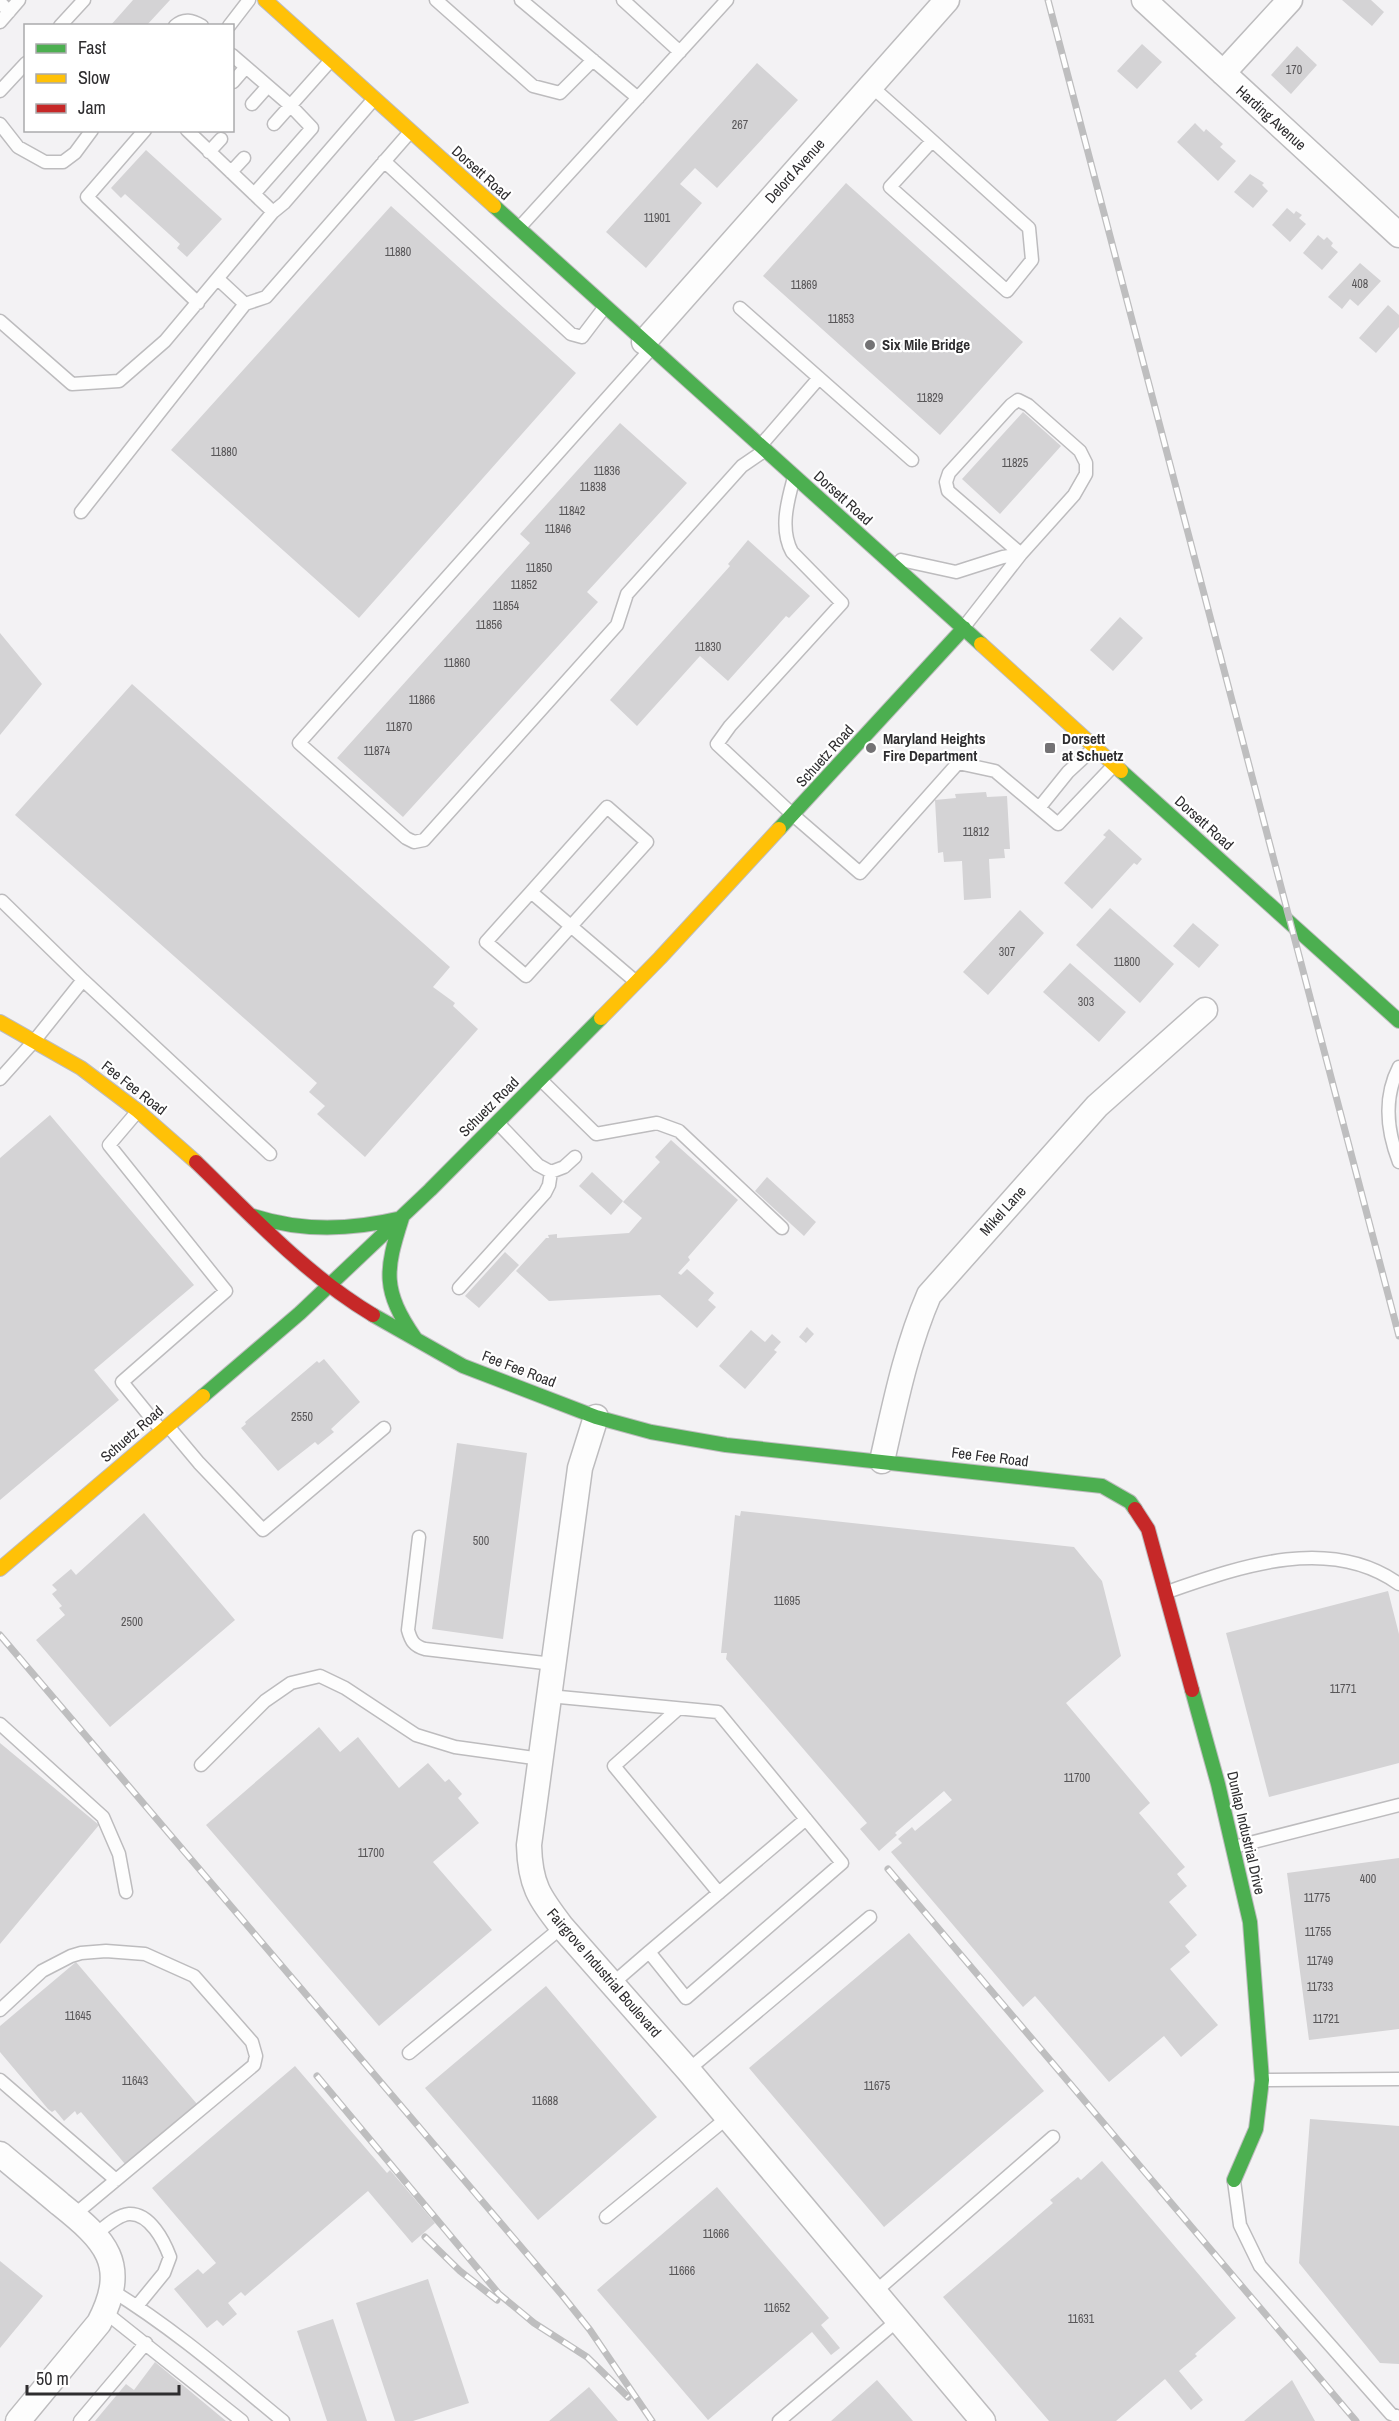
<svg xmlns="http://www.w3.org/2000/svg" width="1399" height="2421" viewBox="0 0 1399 2421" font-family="'Archivo Narrow',sans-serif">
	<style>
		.building { fill: #d4d3d5 }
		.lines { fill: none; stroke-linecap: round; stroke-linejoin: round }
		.lane-casing { stroke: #bdbcbe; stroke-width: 15 }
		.street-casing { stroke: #bdbcbe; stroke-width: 27 }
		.fast-casing { stroke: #bdbcbe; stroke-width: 16 }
		.slow-casing { stroke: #bdbcbe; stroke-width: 16 }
		.jam-casing { stroke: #bdbcbe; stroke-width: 16 }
		.lane { stroke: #fdfdfd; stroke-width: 12 }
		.street { stroke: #fdfdfd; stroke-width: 24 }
		.fast { stroke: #4caf50; stroke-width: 14 }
		.slow { stroke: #ffc107; stroke-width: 14 }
		.jam { stroke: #c62828; stroke-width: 14 }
		.rail-casing { stroke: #bebebf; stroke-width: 7 }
		.rail { stroke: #fff; stroke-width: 4.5; stroke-dasharray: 14; stroke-linecap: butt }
		.poi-dot { fill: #737274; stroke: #fff; stroke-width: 2 }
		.labels { text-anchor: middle; stroke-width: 4.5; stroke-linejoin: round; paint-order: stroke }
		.number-label { font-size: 12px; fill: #585658 }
		.street-label { font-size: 15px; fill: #2e2d2f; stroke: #fff }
		.poi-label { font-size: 15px; font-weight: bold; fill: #2e2d2f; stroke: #fff; text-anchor: start }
	</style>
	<rect width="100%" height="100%" fill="#f3f2f4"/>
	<path class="building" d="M133,0H170L146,26H110Z
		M1342,0H1371L1384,12L1372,26Z
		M1142,44L1162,62L1137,89L1117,71Z
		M1297,46L1317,65L1291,94L1271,75Z
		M757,63L798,100L717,188L695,168L680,184L702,203L646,268L606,232Z
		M1195,123L1204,132L1206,129L1223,144L1220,147L1236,161L1218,181L1177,142Z
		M146,150L222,219L187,257L177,248L180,244L125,194L121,198L111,188Z
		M1250,174L1264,183L1262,185L1268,191L1253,208L1234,192Z
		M846,183L1023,342L940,435L763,276Z
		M391,206L576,373L359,618L171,450Z
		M1287,208L1294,214L1296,211L1302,215L1299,218L1306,224L1290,242L1272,225Z
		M1318,235L1324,240L1327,237L1333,243L1331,246L1338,252L1322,270L1303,253Z
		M1360,263L1381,281L1358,306L1350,299L1342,309L1328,297Z
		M1388,305L1399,315V327L1376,353L1359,338Z
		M1023,412L1061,446L1000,514L962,479Z
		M620,423L687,483L587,592L598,602L403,817L337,758L530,543L520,534Z
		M748,540L810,596L789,618L786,616L728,681L700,656L637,726L610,700L730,566L728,564Z
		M1120,617L1143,638L1113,671L1090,650Z
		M0,633L42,684L0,735Z
		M132,684L450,967L433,987L455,1003L453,1006L478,1029L365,1157L317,1114L325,1106L309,1092L317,1083L15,815Z
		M986,792L987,797L1007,796L1010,849H1004L1005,858L989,859L991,898L964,900L962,861L944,862L943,852L938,853L935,800L956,798L955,794Z
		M1109,829L1142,859L1137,865L1134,863L1092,909L1064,883L1106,837L1103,835Z
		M1110,908L1174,964L1140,1003L1076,945Z
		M1020,910L1044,933L988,995L963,972Z
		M1193,923L1219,945L1199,968L1173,946Z
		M1070,963L1126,1012L1099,1042L1043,992Z
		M50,1115L194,1285L94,1370L119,1400L0,1500V1158Z
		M671,1140L738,1200L688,1257L690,1260L678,1273L681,1275L687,1269L714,1293L708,1300L716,1307L697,1328L660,1295L549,1301L516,1271L546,1238H549L548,1235L557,1234V1238L629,1233L642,1218L623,1202L660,1162L655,1157Z
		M592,1172L623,1201L611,1215L579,1186Z
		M767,1177L816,1222L804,1236L755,1191Z
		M505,1252L519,1265L479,1308L465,1296Z
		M807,1327L814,1334L806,1343L799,1337Z
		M751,1330L765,1342L772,1334L781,1342L774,1350L777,1352L745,1389L719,1366Z
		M324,1359L360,1402L331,1429L334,1432L318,1445L315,1442L278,1471L241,1428L246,1424L245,1422L317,1361L319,1363Z
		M457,1443L527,1453L503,1639L432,1629Z
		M741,1511L1074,1547L1102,1581L1121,1656L1066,1703L1150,1803L1139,1813L1185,1867L1177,1874L1187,1886L1169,1902L1197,1935L1185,1946L1190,1952L1170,1969L1218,2025L1181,2057L1164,2036L1109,2082L1035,1996L1023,2007L891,1852L902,1843L898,1839L912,1827L915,1831L952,1800L944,1791L895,1833L897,1835L879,1851L860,1829L867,1823L726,1659L727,1653H721L735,1515L740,1516Z
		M144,1513L235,1620L110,1727L36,1640L65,1615L59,1608L62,1606L52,1594L57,1590L52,1585L71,1569L76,1575Z
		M1388,1591L1399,1634V1763L1269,1797L1226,1633Z
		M319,1727L340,1752L358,1737L399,1788L428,1763L445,1782L449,1779L462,1794L458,1798L479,1823L433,1862L492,1930L379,2026L206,1825Z
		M0,1743L99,1825L0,1944Z
		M1399,1858V2029L1309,2040L1287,1873Z
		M909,1933L1044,2091L884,2227L749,2068Z
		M76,1962L197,2104L125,2164L81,2112L77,2115L75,2111L64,2121L55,2110L52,2112L48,2109L0,2052V2026Z
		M546,1986L657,2117L538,2220L425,2088Z
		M295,2066L387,2173L390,2170L435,2223L412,2243L368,2191L245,2296L241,2292L228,2303L237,2314L223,2326L217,2320L207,2328L174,2289L198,2269L203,2274L216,2263L152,2188Z
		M1310,2119L1399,2126V2364L1380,2363L1299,2263Z
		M1102,2161L1236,2318L1195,2354L1197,2356L1179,2371L1203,2400L1191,2410L1165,2379L1116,2421H1049L943,2297L1053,2203L1050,2200L1078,2177L1081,2180Z
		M717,2187L829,2318L821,2325L840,2348L831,2355L812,2332L708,2420L597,2290Z
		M0,2261L43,2296L0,2348Z
		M428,2279L469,2403L413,2421H395L356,2303Z
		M333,2319L367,2421H327L297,2331Z
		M155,2362L226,2421H95L126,2384L134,2390Z
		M877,2380L913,2421H831Z
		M1292,2380L1315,2421H1244Z
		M589,2387L618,2421H549Z"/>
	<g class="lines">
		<g class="lane-casing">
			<path id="lane" d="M436,0L533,86L560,93L593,60
				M521,0L638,98
				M623,0L680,52
				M0,2L9,12
				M0,22L19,0
				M60,26L84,0
				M175,26C184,18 192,20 202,26
				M229,26L249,0
				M232,55L291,106L312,128L254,194
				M233,82L246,67
				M871,86C924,133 977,181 1029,228L1032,260L1007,291L890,187L932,141
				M0,91L26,63
				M252,104L268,86
				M0,124L18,147L45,162H63L75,153L92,130
				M274,124L331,60
				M145,130L87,197L198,303
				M187,130L273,212L284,203L373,100
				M209,152L221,139
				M384,161L571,334L582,337L604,308
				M231,172L244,158
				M519,228L727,0
				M218,279L245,304L266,297L410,132
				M740,308L912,460
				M0,321L72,384L119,381L165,341L273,212
				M650,350L299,743L406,838L414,842L424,840L617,625L627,594L742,466L764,451
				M761,445L819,378
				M793,481C787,503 780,530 792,552L842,603L730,726L717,744L793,815L860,873L958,763L995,771L1058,824L1114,765
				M81,512L245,304
				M901,560L956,572L1003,557L1021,554L1074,495L1086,474V463L1080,451L1028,405L1018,400L1011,405L949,473L946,482L948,491L1021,554L964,627
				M1039,808L1068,772L1094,748
				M531,892L486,942L526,976L647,842L607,807L531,892L635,981
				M2,901L83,980
				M1399,1067C1383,1098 1387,1131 1399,1162
				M0,1079L35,1040L83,980L270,1154
				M541,1080L596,1134L657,1123L679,1131L782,1228
				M137,1112L109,1145L226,1291L122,1382L161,1430
				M498,1123L538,1165L551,1172L564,1167L575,1157
				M459,1288L545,1193L549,1185L551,1172
				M168,1426L199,1463L263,1530L384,1428
				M419,1537L408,1630C411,1641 414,1646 425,1649L553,1664
				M1167,1592C1239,1567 1329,1534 1399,1584
				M549,1696L718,1712L842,1863L686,1998L649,1952L612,1984
				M678,1709L614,1766L719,1893
				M0,1724L103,1817L119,1854L126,1892
				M201,1765L265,1701L291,1683L320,1676L345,1688L416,1735L455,1747L541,1759
				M1234,1847L1399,1805
				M649,1952L806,1819
				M0,2010L42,1971L71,1956L81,1953L106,1951L145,1954L194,1976L252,2042L256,2056L254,2065L74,2215
				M409,2053L562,1927
				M688,2070L870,1917
				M0,2080L116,2180
				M1263,2080L1399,2079
				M1234,2181L1240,2225L1260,2266L1391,2414L1399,2417
				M606,2217L727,2118
				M96,2234C105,2227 117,2215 129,2214C150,2213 164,2241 170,2257L164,2273L137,2306
				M111,2290C173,2328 227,2375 283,2421
				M876,2291L1053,2137
				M105,2312L242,2421
				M80,2421L146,2343
				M779,2421L898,2320"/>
		</g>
		<g class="street-casing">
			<path id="street" d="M1144,0L1399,235
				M1223,73L1290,0
				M644,342L947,0
				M596,1417L580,1468L529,1845C530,1885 539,1897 562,1927L688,2070L983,2421
				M882,1461C895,1404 906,1348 929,1295L1097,1106L1205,1010
				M0,2154C20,2171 40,2187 60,2204C105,2240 130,2264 99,2323L18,2421"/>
		</g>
		<g class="fast-casing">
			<path id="fast" d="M494,206L981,644
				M1121,771L1399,1021
				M779,829L964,628
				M253,1216C303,1232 351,1230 402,1218
				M402,1218C385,1271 382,1290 415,1338
				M373,1315L463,1366L596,1417L651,1432L726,1445L1102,1486L1130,1502L1135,1509
				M203,1396L300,1313L430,1190L601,1018
				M1192,1690L1218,1784L1250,1922L1262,2080L1256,2129L1234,2180"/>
		</g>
		<g class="slow-casing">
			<path id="slow" d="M265,0L494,206
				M981,644L1121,771
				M601,1018L660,958L779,829
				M0,1022L81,1068L138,1111L196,1162
				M0,1569L203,1396"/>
		</g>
		<g class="jam-casing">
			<path id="jam" d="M196,1162C252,1216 306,1275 373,1315
				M1135,1509L1148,1529L1192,1690"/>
		</g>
		<use href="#lane" class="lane"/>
		<use href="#street" class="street"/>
		<use href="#fast" class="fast"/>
		<use href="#slow" class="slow"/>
		<use href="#jam" class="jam"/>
		<g class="rail-casing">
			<path id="rail" d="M1048,0L1399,1336
				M0,1635L562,2295L590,2330L652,2421
				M888,1869L1356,2421
				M317,2076L499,2294L534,2323L587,2357L628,2397
				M425,2237L460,2271L497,2300"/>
		</g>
		<use href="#rail" class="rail"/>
	</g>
	<g class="poi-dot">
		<circle cx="870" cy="345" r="6"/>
		<circle cx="871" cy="748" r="6"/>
		<rect x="1044" y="742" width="12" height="12" rx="3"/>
	</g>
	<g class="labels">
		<g class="number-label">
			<text x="1294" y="74">170</text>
			<text x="740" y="129">267</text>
			<text x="657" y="222">11901</text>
			<text x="398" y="256">11880</text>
			<text x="1360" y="288">408</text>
			<text x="804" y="289">11869</text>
			<text x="841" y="323">11853</text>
			<text x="930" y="402">11829</text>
			<text x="224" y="456">11880</text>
			<text x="1015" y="467">11825</text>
			<text x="607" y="475">11836</text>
			<text x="593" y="491">11838</text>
			<text x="572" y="515">11842</text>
			<text x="558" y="533">11846</text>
			<text x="539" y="572">11850</text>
			<text x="524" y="589">11852</text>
			<text x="506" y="610">11854</text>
			<text x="489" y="629">11856</text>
			<text x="708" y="651">11830</text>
			<text x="457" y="667">11860</text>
			<text x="422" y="704">11866</text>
			<text x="399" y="731">11870</text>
			<text x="377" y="755">11874</text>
			<text x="976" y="836">11812</text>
			<text x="1007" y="956">307</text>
			<text x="1127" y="966">11800</text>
			<text x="1086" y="1006">303</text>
			<text x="302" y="1421">2550</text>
			<text x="481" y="1545">500</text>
			<text x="787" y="1605">11695</text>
			<text x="132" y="1626">2500</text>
			<text x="1343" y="1693">11771</text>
			<text x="1077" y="1782">11700</text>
			<text x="371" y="1857">11700</text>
			<text x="1368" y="1883">400</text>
			<text x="1317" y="1902">11775</text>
			<text x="1318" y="1936">11755</text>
			<text x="1320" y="1965">11749</text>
			<text x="1320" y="1991">11733</text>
			<text x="78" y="2020">11645</text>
			<text x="1326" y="2023">11721</text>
			<text x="135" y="2085">11643</text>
			<text x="877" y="2090">11675</text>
			<text x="545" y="2105">11688</text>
			<text x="716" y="2238">11666</text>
			<text x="682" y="2275">11666</text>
			<text x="777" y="2312">11652</text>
			<text x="1081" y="2323">11631</text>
		</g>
		<g class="street-label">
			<text transform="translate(1271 118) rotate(42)" y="5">Harding Avenue</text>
			<text transform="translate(795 171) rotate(-48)" y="5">Delord Avenue</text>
			<text transform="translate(481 173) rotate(42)" y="5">Dorsett Road</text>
			<text transform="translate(843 498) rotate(42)" y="5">Dorsett Road</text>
			<text transform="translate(825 756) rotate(-48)" y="5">Schuetz Road</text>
			<text transform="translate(1204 823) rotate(42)" y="5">Dorsett Road</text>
			<text transform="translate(134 1088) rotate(38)" y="5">Fee Fee Road</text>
			<text transform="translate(489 1107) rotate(-45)" y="5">Schuetz Road</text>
			<text transform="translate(1003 1211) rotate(-48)" y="5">Mikel Lane</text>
			<text transform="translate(519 1369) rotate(21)" y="5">Fee Fee Road</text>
			<text transform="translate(132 1434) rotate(-41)" y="5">Schuetz Road</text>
			<text transform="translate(990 1457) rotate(7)" y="5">Fee Fee Road</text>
			<text transform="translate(1246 1833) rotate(77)" y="5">Dunlap Industrial Drive</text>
			<text transform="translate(604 1973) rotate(49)" y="5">Fairgrove Industrial Boulevard</text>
		</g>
		<g class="poi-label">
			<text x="882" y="350">Six Mile Bridge</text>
			<text x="883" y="744">Maryland Heights<tspan x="883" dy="17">Fire Department</tspan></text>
			<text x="1062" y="744">Dorsett<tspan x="1062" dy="17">at Schuetz</tspan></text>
		</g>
	</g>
	<rect x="24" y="24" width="210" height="108" fill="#ffffff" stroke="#ababac" stroke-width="1.5"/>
	<rect x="36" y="44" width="30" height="9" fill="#4caf50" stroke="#ababac" stroke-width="1.5"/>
	<text x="78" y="54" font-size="18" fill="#2e2d2f">Fast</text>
	<rect x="36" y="74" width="30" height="9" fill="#ffc107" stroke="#ababac" stroke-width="1.5"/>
	<text x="78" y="84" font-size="18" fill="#2e2d2f">Slow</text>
	<rect x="36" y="104" width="30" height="9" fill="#c62828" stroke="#ababac" stroke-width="1.5"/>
	<text x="78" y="114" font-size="18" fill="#2e2d2f">Jam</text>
	<path d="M27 2385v9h152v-9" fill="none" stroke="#2e2d2f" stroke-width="3"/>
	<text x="36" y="2385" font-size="18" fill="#2e2d2f" stroke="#ffffff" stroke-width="4.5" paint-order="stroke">50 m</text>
</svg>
